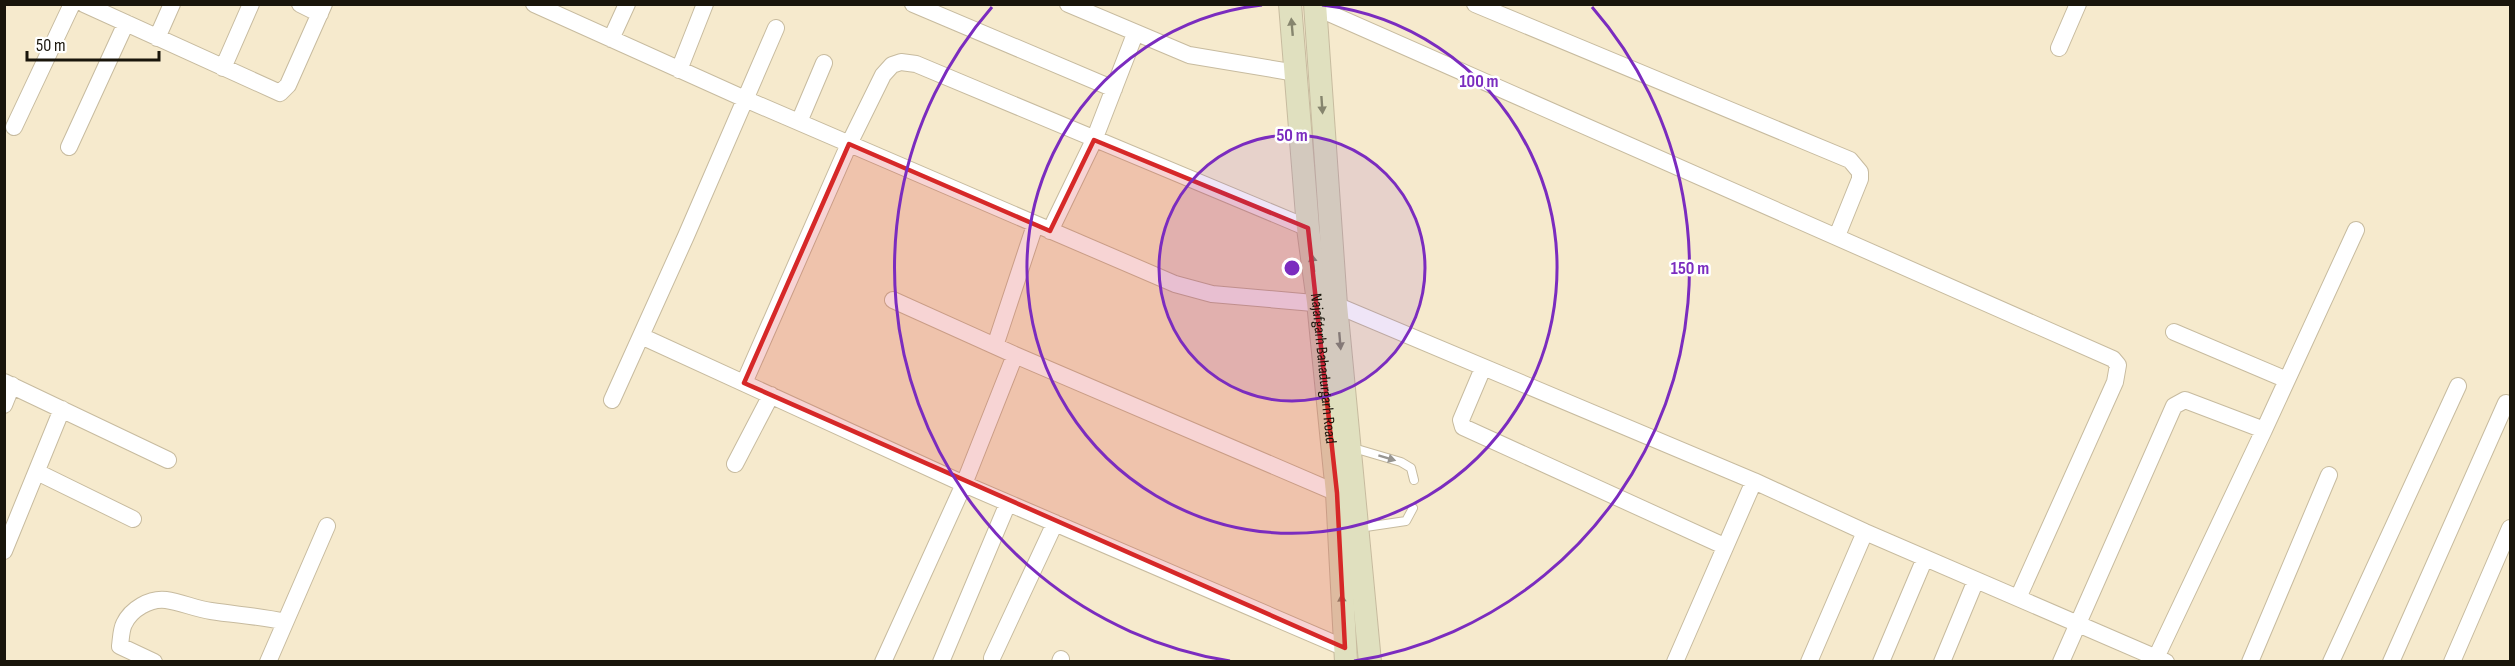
<svg xmlns="http://www.w3.org/2000/svg" width="2515" height="666" viewBox="0 0 2515 666" font-family="'Sofia Sans Condensed',sans-serif">
	<style>
		.lines { fill: none; stroke-linecap: round; stroke-linejoin: round }
		.service-casing { stroke: #c7bb9f; stroke-width: 10 }
		.minor-casing { stroke: #c7bb9f; stroke-width: 18 }
		.secondary-casing { stroke: #c7bb9f; stroke-width: 24 }
		.service { stroke: #fff; stroke-width: 8 }
		.minor { stroke: #fff; stroke-width: 16 }
		.secondary { stroke: #e0e0bf; stroke-width: 22 }
		.oneway { fill: #86856e }
		.oneway2 { fill: #989691 }
		.marked { fill: #d62828; fill-opacity: 0.2; stroke: #d62828; stroke-width: 4.5; stroke-linejoin: round }
		.ring { fill: none; stroke: #7b2cbf; stroke-width: 3 }
		.labels { text-anchor: middle; stroke-width: 5; stroke-linejoin: round; paint-order: stroke }
		.street-label { font-size: 16px; fill: #19150b; stroke: #fff }
		.centre { fill: #7b2cbf; stroke: #fff; stroke-width: 3 }
		.ring-label { font-size: 18px; text-anchor: middle; font-weight: bold; fill: #7b2cbf; stroke: #fff; stroke-width: 5; stroke-linejoin: round; paint-order: stroke }
	</style>
	<rect width="100%" height="100%" fill="#f6eacd"/>
	<g class="lines">
		<g class="service-casing">
			<path id="service" d="M1350,447L1401,462L1411,468L1414,480
				M1359,528L1406,521L1413,508"/>
		</g>
		<g class="minor-casing">
			<path id="minor" d="M84,4L280,93L288,85L324,4
				M300,4L320,14
				M534,4L745,99L1175,284L1212,294L1336,305L1754,481L1865,532L2166,662
				M913,4L1114,89
				M1068,4L1189,55L1296,73
				M1475,4L1850,160L1860,172V179L1837,236
				M1315,7L2113,359L2118,365L2115,382L2018,598
				M157,38L172,4
				M611,39L627,4
				M2059,48L2078,4
				M223,68L251,4
				M679,70L705,4
				M799,122L824,63
				M14,127L72,4
				M69,147L126,23
				M1050,231L1094,140L1135,34
				M893,300L1015,355L1337,493
				M2174,332L2287,380
				M641,336L964,484L1345,648
				M995,346L1035,225
				M1483,368L1461,420L1463,427L1724,546
				M4,382L168,460
				M744,383L849,144L883,75L892,65L901,62L916,64L1308,228
				M612,400L686,236L776,28
				M4,405L12,385
				M735,464L771,395
				M37,472L133,519
				M4,551L62,409
				M992,658L1055,523
				M154,662L120,646C121,639 121,630 124,624C131,609 150,598 166,600C181,602 196,609 211,611C236,615 261,616 285,622
				M268,662L327,526
				M883,662L964,484L1015,355
				M941,662L1008,503
				M1060,662L1061,659
				M1675,662L1754,481
				M1809,662L1865,532
				M1881,662L1925,558
				M1942,662L1976,580
				M2061,662L2174,406L2185,400L2264,430L2356,230
				M2154,662L2264,430
				M2250,662L2329,475
				M2331,662L2458,386
				M2391,662L2506,403
				M2452,662L2510,528"/>
		</g>
		<g class="secondary-casing">
			<g id="secondary">
				<path id="s1" d="M1290,4L1308,228L1318,302L1337,493L1346,662"/>
				<path d="M1315,4L1336,305L1370,662"/>
			</g>
		</g>
		<use href="#service" class="service"/>
		<use href="#minor" class="minor"/>
		<use href="#secondary" class="secondary"/>
	</g>
	<defs><path id="oneway-solid" d="M-6-.8H1V-3.2L6.5 0L1 3.2V.8H-6Z" transform="scale(1.5)"/></defs>
	<g class="oneway">
		<use href="#oneway-solid" transform="translate(1292 27) rotate(-95)"/>
		<use href="#oneway-solid" transform="translate(1322 105) rotate(86)"/>
		<use href="#oneway-solid" transform="translate(1313 263) rotate(-98)"/>
		<use href="#oneway-solid" transform="translate(1340 341) rotate(85)"/>
		<use href="#oneway-solid" transform="translate(1342 603) rotate(-93)"/>
	</g>
	<use class="oneway2" href="#oneway-solid" transform="translate(1387 458) rotate(17)"/>
	<path class="marked" d="M1094,140L1308,228L1337,493L1345,648L744,383L849,144L1050,231Z"/>
	<circle cx="1292" cy="268" r="133" fill="#7b2cbf" fill-opacity=".12"/>
	<g class="ring">
		<circle cx="1292" cy="268" r="133"/>
		<path d="M1322 5A265 265 0 1 1 1262 5"/>
		<path d="M1230 661A398 398 0 0 1 992 7M1592 7A398 398 0 0 1 1354 661"/>
	</g>
	<g class="labels">
		<g class="street-label">
			<text dy="6" stroke="none"><textPath href="#s1" startOffset="366">Najafgarh Bahadurgarh Road</textPath></text>
		</g>
	</g>
	<circle cx="1292" cy="268" r="9" class="centre"/>
	<g class="ring-label">
		<text x="1479" y="87">100 m</text>
		<text x="1292" y="141">50 m</text>
		<text x="1690" y="274">150 m</text>
	</g>
	<rect width="2515" height="666" fill="none" stroke="#19150b" stroke-width="12"/>
	<path d="M27 51v9h132v-9" fill="none" stroke="#19150b" stroke-width="3"/>
	<text x="36" y="51" font-size="18" fill="#19150b" stroke="#ffffff" stroke-width="4.5" paint-order="stroke">50 m</text>
</svg>
